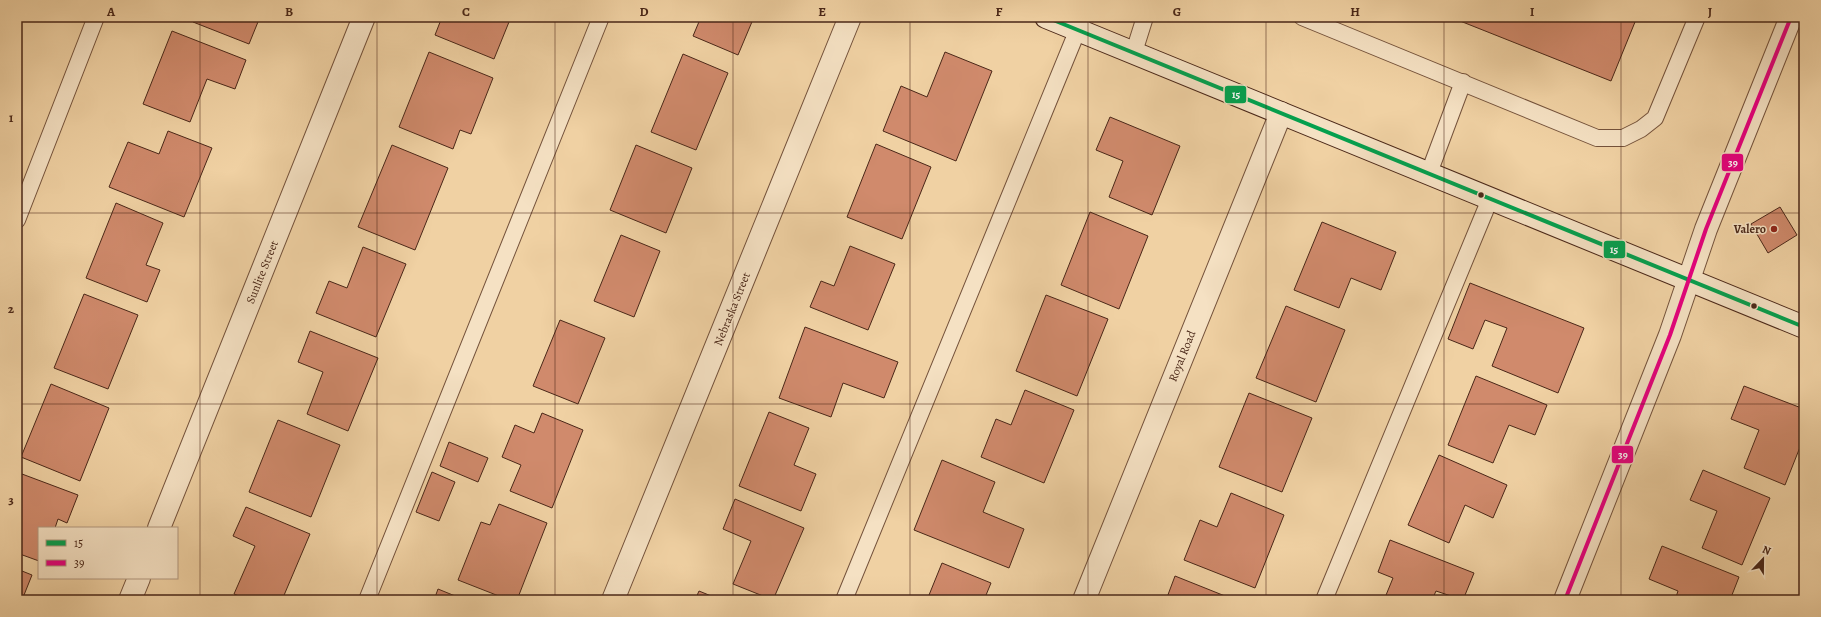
<svg xmlns="http://www.w3.org/2000/svg" width="1821" height="617" viewBox="0 0 1821 617" font-family="Alegreya,serif">
	<style>
		.building { fill: #d08a6c; stroke: #4a2718 }
		.lines { fill: none; stroke-linecap: round; stroke-linejoin: round }
		.lane-casing { stroke: #74523b; stroke-width: 18 }
		.street-casing { stroke: #74523b; stroke-width: 24 }
		.secondary-casing { stroke: #4a2718; stroke-width: 24 }
		.lane { stroke: #f5e1c3; stroke-width: 16 }
		.street { stroke: #f5e1c3; stroke-width: 22 }
		.secondary { stroke: #f5e1c3; stroke-width: 22 }
		.bus-1-casing { stroke: #f5e1c3; stroke-width: 7 }
		.bus-2-casing { stroke: #f5e1c3; stroke-width: 7 }
		.bus-1 { stroke: #04a04e; stroke-width: 4 }
		.bus-2 { stroke: #e5007d; stroke-width: 4 }
		.grid { fill: none; stroke: #4a2718; stroke-width: 1; stroke-opacity: 0.55 }
		.bus-dot { fill: #4a2718; stroke: #f5e1c3; stroke-width: 1.5 }
		.poi-dot { fill: #8f2418; stroke: #f5e1c3; stroke-width: 1.5 }
		.labels { text-anchor: middle; stroke-width: 3; stroke-linejoin: round; paint-order: stroke }
		.poi-label { font-size: 12px; font-weight: bold; fill: #4a2718; stroke: #f5e1c3; text-anchor: end }
		.street-label { font-size: 12px; fill: #4a2718; stroke: #f5e1c3 }
		.line-badge { stroke: #f5e1c3; stroke-width: 1.5 }
		.badge-label { font-size: 11px; text-anchor: middle; font-weight: bold; fill: #fff }
		.neatline { fill: none; stroke: #4a2718; stroke-width: 1.5 }
		.grid-label { font-size: 13px; text-anchor: middle; font-weight: bold; fill: #4a2718 }
	</style>
	<rect width="100%" height="100%" fill="#f0d1a3"/>
	<filter id="stains"><feTurbulence type="fractalNoise" baseFrequency=".005" numOctaves="4"/><feColorMatrix values="0 0 0 0 .2 0 0 0 0 .09 0 0 0 0 .02 0 0 0 .5 -.17"/></filter>
	<radialGradient id="worn" r=".72"><stop offset=".6" stop-color="#630" stop-opacity="0"/><stop offset="1" stop-color="#630" stop-opacity=".3"/></radialGradient>
	<path class="building" d="M195,17H260L249,44L193,22Z
		M442,17H511L494,59L435,35Z
		M701,17H754L738,55L693,36Z
		M1450,17H1623L1635,22L1611,81Z
		M172,31L246,60L235,89L207,79L190,122L143,104Z
		M429,52L493,78L471,134L460,130L453,149L399,127Z
		M945,52L992,71L956,161L883,131L901,86L927,97Z
		M683,54L728,73L696,150L651,132Z
		M1110,117L1180,146L1152,215L1109,197L1123,161L1096,150Z
		M168,131L212,148L184,217L109,187L128,142L159,154Z
		M876,144L931,167L902,239L847,217Z
		M392,145L448,168L415,250L358,227Z
		M636,145L692,168L666,233L610,210Z
		M116,203L163,223L146,265L160,270L147,302L86,278Z
		M1780,207L1797,235L1768,253L1751,224Z
		M1090,212L1148,236L1119,309L1061,285Z
		M1322,222L1396,252L1381,290L1351,278L1339,308L1294,290Z
		M621,235L660,251L634,317L594,301Z
		M850,246L895,264L868,330L810,307L821,281L834,286Z
		M363,247L406,264L376,337L316,313L329,281L347,288Z
		M1470,283L1584,328L1558,393L1492,366L1507,328L1485,320L1473,349L1448,339Z
		M84,294L138,315L108,389L54,368Z
		M1046,295L1108,319L1077,396L1016,371Z
		M1286,306L1345,330L1316,402L1256,378Z
		M560,320L605,338L578,404L533,386Z
		M805,327L898,362L884,398L843,383L831,417L779,398Z
		M310,331L378,358L348,431L307,414L323,372L298,362Z
		M1476,376L1547,405L1535,435L1509,425L1493,463L1448,445Z
		M51,384L109,408L80,481L21,457Z
		M1744,386L1804,409V437L1785,485L1744,468L1759,430L1731,419Z
		M1025,390L1074,410L1044,483L981,457L996,419L1011,425Z
		M1249,393L1312,418L1282,492L1219,467Z
		M769,412L809,428L794,465L816,474L801,511L739,486Z
		M542,413L583,430L552,508L510,491L521,465L502,457L515,425L534,433Z
		M278,420L340,445L311,517L249,492Z
		M449,442L488,458L478,482L440,466Z
		M1439,455L1507,485L1493,518L1465,505L1449,543L1408,525Z
		M942,460L995,482L983,512L1024,529L1009,568L914,530Z
		M1703,470L1770,498L1742,565L1702,548L1717,511L1690,500Z
		M432,472L455,482L439,521L416,512Z
		M22,474L78,495L67,523L58,519L55,528H39V561L17,553V487Z
		M1231,493L1284,515L1255,588L1184,560L1200,520L1217,527Z
		M735,499L804,528L773,600L733,584L751,541L723,529Z
		M499,504L547,523L517,600H509L458,580L481,522L490,525Z
		M246,507L310,534L282,600H249L234,594L255,546L233,536Z
		M1390,540L1474,573L1463,600L1436,591L1432,600H1384L1393,578L1378,572Z
		M1662,546L1739,577L1730,600H1675L1678,591L1649,579Z
		M942,563L991,583L984,600H927Z
		M17,569L32,575L22,600H17Z
		M1175,576L1235,600H1166Z
		M438,589L465,600H434Z
		M699,591L721,600H695Z"/>
	<g class="lines">
		<g class="lane-casing">
			<path id="lane" d="M1302,17L1597,138H1623L1641,129L1655,118L1697,17
				M1134,52L1145,17
				M1429,173L1463,82
				M17,220L96,17
				M367,600L601,17
				M844,600L1083,17
				M1324,600L1490,199"/>
		</g>
		<g class="street-casing">
			<path id="street" d="M159,528L364,17
				M130,600L139,578
				M613,600L850,17
				M1084,600L1281,113
				M1565,600L1670,335L1706,229L1791,17"/>
		</g>
		<g class="secondary-casing">
			<path id="secondary" d="M1046,17L1804,327"/>
		</g>
		<use href="#lane" class="lane"/>
		<use href="#street" class="street"/>
		<use href="#secondary" class="secondary"/>
		<g class="bus-1-casing">
			<path id="bus-1" d="M1046,17L1804,327"/>
		</g>
		<g class="bus-2-casing">
			<path id="bus-2" d="M1565,600L1670,335L1706,229L1791,17"/>
		</g>
		<use href="#bus-1" class="bus-1"/>
		<use href="#bus-2" class="bus-2"/>
	</g>
	<path class="grid" d="M200,17V600M377,17V600M555,17V600M733,17V600M910,17V600M1088,17V600M1266,17V600M1444,17V600M1621,17V600M17,213H1804M17,404H1804"/>
	<g class="bus-dot">
		<circle cx="1481" cy="195" r="3.5"/>
		<circle cx="1754" cy="306" r="3.5"/>
	</g>
	<circle class="poi-dot" cx="1774" cy="229" r="4"/>
	<g class="labels">
		<g class="poi-label">
			<text x="1766" y="233">Valero</text>
		</g>
		<g class="street-label">
			<text transform="translate(262 272) rotate(-68)" y="4">Sunlite Street</text>
			<text transform="translate(732 309) rotate(-68)" y="4">Nebraska Street</text>
			<text transform="translate(1182 356) rotate(-68)" y="4">Royal Road</text>
		</g>
	</g>
	<g class="line-badge">
		<rect x="1224" y="85" width="23" height="19" rx="4" fill="#04a04e"/>
		<rect x="1721" y="153" width="23" height="19" rx="4" fill="#e5007d"/>
		<rect x="1603" y="240" width="23" height="19" rx="4" fill="#04a04e"/>
		<rect x="1611" y="445" width="23" height="19" rx="4" fill="#e5007d"/>
	</g>
	<g class="badge-label">
		<text x="1236" y="98">15</text>
		<text x="1733" y="166">39</text>
		<text x="1614" y="253">15</text>
		<text x="1623" y="458">39</text>
	</g>
	<rect width="1821" height="617" fill="none" stroke="#f0d1a3" stroke-width="44"/>
	<rect x="38" y="527" width="140" height="52" fill="#f5e1c3" stroke="#b1977f"/>
	<rect x="46" y="540" width="20" height="6" fill="#04a04e" stroke="#b1977f"/>
	<text x="74" y="547" font-size="12" fill="#4a2718">15</text>
	<rect x="46" y="560" width="20" height="6" fill="#e5007d" stroke="#b1977f"/>
	<text x="74" y="567" font-size="12" fill="#4a2718">39</text>
	<g transform="translate(1763 559) rotate(22)" stroke="#f5e1c3" stroke-width="3" paint-order="stroke">
	<path d="M0-3L7 15L0 10L-7 15Z" fill="#4a2718"/>
	<text y="-6" font-size="11" font-weight="bold" text-anchor="middle" fill="#4a2718">N</text>
	</g>
	<rect x="22" y="22" width="1777" height="573" class="neatline"/>
	<g class="grid-label">
		<text x="111" y="16">A</text>
		<text x="289" y="16">B</text>
		<text x="466" y="16">C</text>
		<text x="644" y="16">D</text>
		<text x="822" y="16">E</text>
		<text x="999" y="16">F</text>
		<text x="1177" y="16">G</text>
		<text x="1355" y="16">H</text>
		<text x="1532" y="16">I</text>
		<text x="1710" y="16">J</text>
		<text x="11" y="122">1</text>
		<text x="11" y="313">2</text>
		<text x="11" y="504">3</text>
	</g>
	<rect width="100%" height="100%" filter="url(#stains)"/>
	<rect width="100%" height="100%" fill="url(#worn)"/>
</svg>
